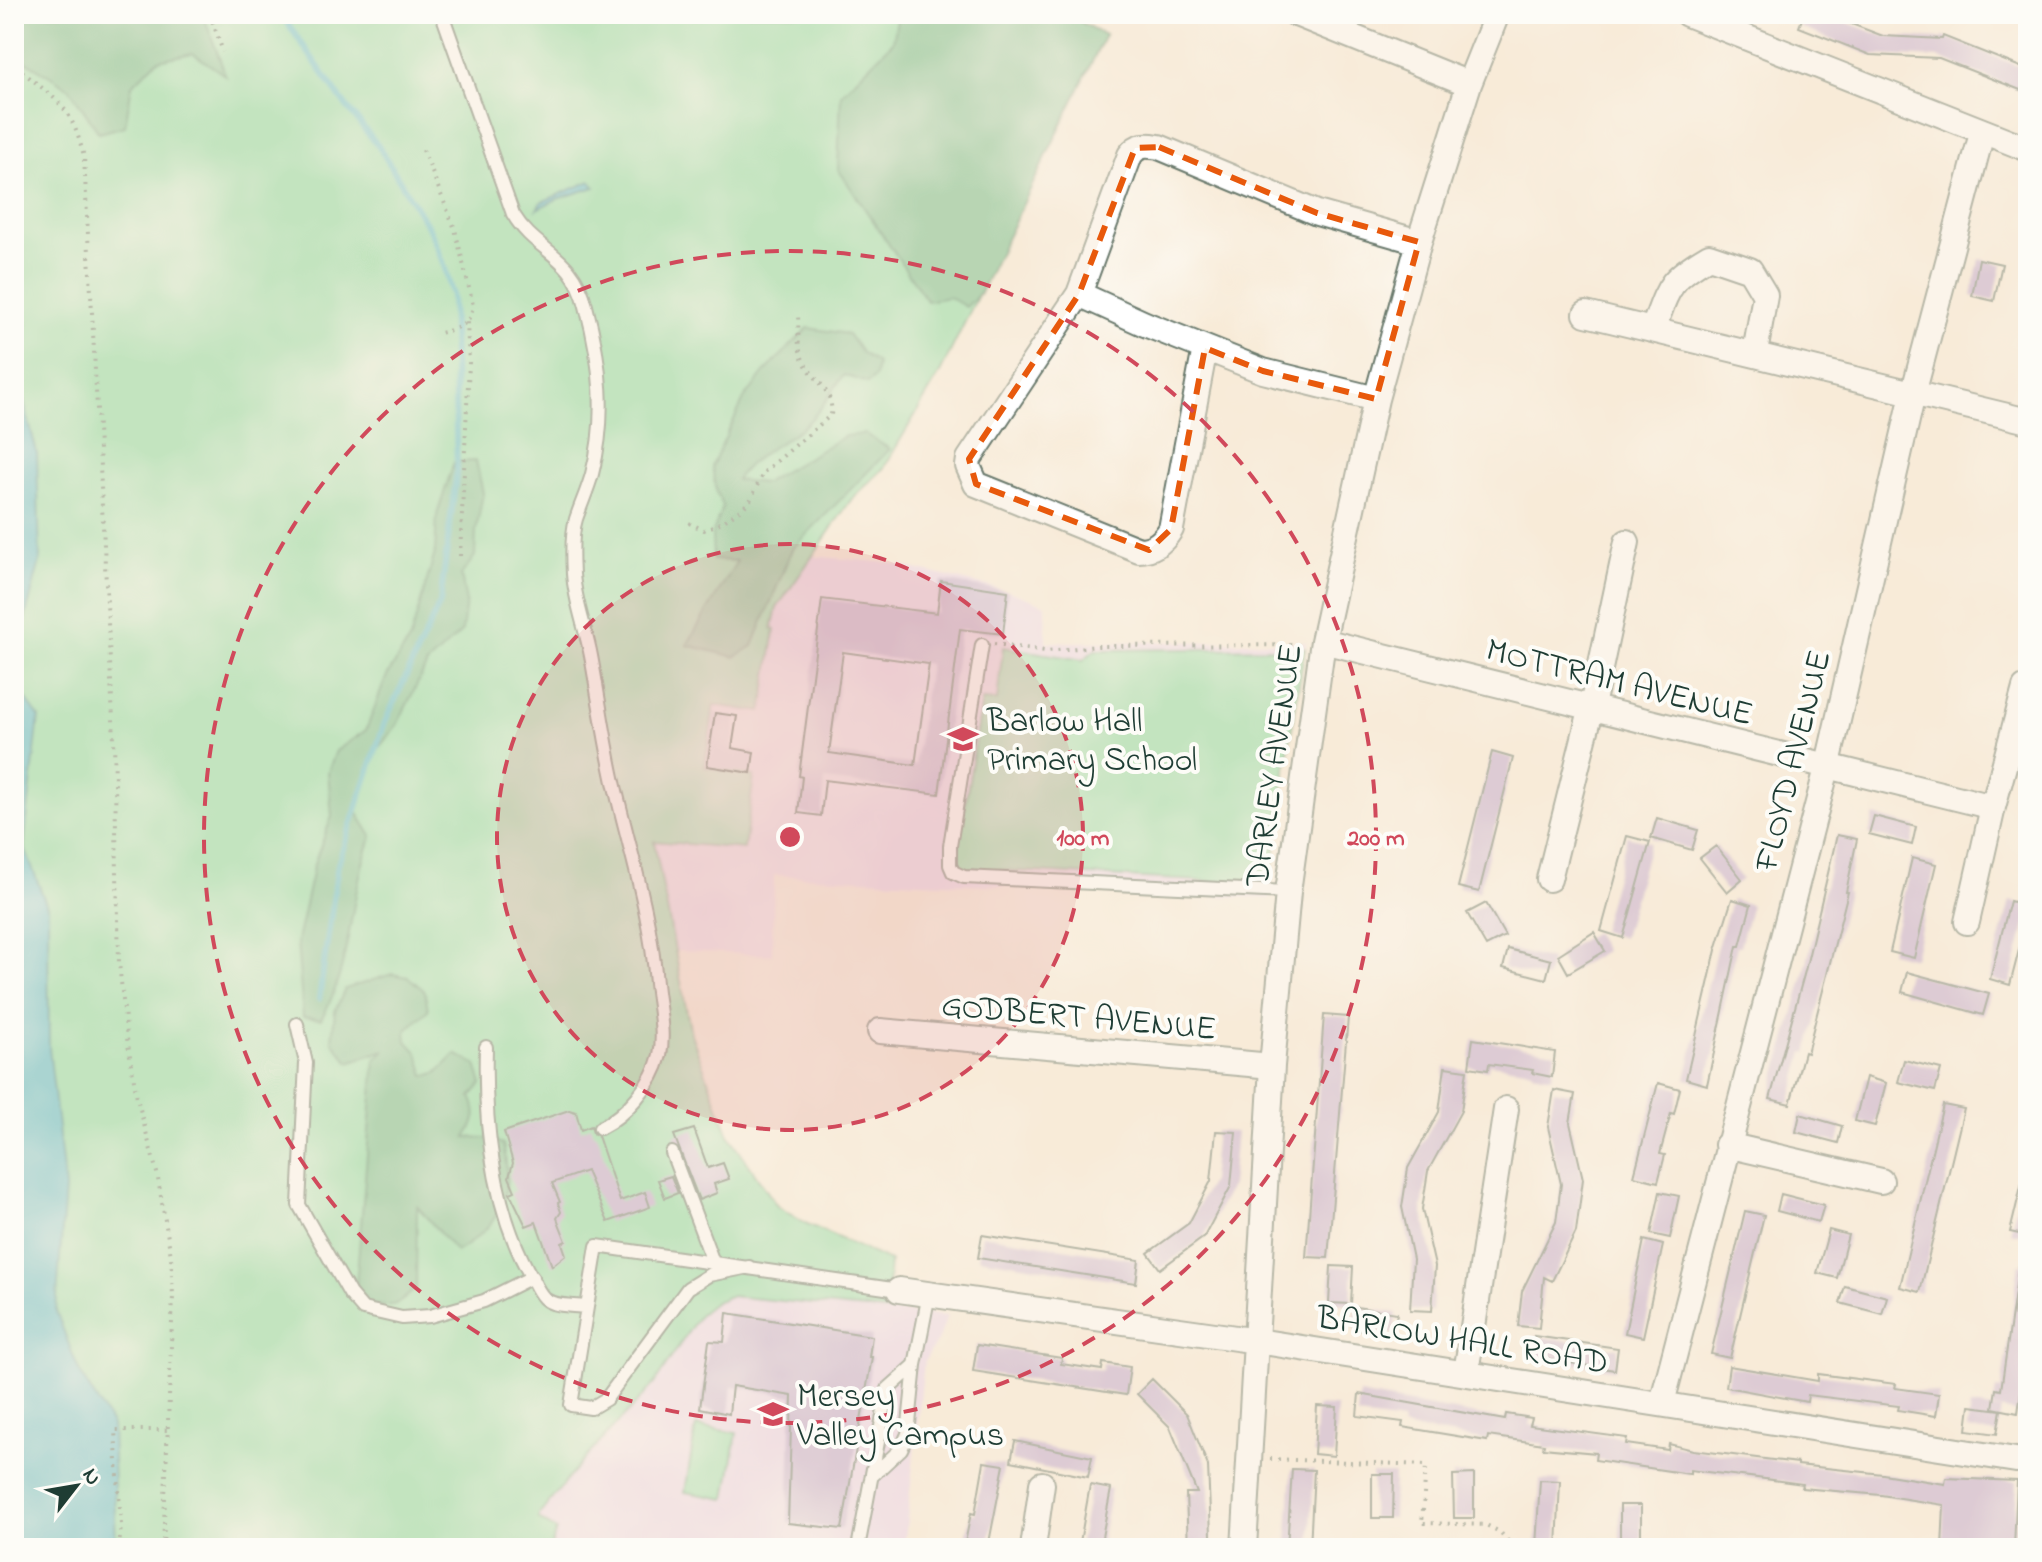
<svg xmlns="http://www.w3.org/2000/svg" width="2042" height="1562" viewBox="0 0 2042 1562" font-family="'Indie Flower',sans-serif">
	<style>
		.built { fill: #e9d2ed }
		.green { fill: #83dba0; stroke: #518c6a; stroke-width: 2 }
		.forest { fill: #6abb86; stroke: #447c5d; stroke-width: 2 }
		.water { fill: #4db9c8; stroke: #367b7e; stroke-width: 2 }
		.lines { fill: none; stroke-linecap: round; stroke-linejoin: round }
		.stream { stroke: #4db9c8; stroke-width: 6 }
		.building { fill: #bda4ce; fill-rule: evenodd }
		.lane-casing { stroke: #6b7a6d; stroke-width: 16 }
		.street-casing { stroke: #6b7a6d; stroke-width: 28 }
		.path { stroke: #6b7a6d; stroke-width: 4; stroke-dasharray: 2 6; stroke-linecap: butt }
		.lane { stroke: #fff; stroke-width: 12 }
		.street { stroke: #fff; stroke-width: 24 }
		.marked { fill: none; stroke: #e8590c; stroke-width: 6; stroke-dasharray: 16 10; stroke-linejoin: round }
		.ring { fill: none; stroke: #d1495b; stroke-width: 4; stroke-dasharray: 14 10 }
		.labels { text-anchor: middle; stroke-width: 8; stroke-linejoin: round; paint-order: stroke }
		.street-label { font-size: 34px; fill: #1f3d34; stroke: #fdfcf7 }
		.poi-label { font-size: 34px; fill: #1f3d34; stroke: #fdfcf7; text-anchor: start }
		.centre { fill: #d1495b; stroke: #fdfcf7; stroke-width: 4 }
		.ring-label { font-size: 24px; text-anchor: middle; font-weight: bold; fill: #d1495b; stroke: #fdfcf7; stroke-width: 8; stroke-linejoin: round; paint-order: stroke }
	</style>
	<rect width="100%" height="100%" fill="#fdfcf7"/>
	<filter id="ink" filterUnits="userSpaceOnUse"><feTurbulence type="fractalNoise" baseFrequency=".0125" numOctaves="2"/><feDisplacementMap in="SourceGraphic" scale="16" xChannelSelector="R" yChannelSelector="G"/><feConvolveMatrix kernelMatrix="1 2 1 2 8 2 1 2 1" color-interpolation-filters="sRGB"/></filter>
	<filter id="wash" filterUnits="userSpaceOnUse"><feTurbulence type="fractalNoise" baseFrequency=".006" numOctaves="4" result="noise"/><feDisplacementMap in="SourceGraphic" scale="32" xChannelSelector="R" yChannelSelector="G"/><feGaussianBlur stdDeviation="1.8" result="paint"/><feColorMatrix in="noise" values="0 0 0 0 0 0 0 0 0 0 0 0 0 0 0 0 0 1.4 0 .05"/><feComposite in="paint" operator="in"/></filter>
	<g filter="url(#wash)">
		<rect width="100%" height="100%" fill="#f8ebd8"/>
		<path class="built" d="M811,556L890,563L1008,591L1046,605V642H1306L1286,765L1270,899L774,875L772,955L676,951L662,889L623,657L771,630L777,608Z
			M730,1296L947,1316L940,1336L924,1362L904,1548H551L556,1530L539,1519V1515L579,1465L654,1384L700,1314L715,1302Z"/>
		<path class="green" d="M14,14H1076L1075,20L1105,35L939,375L883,469L851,500L777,608L772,629L775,630L762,712L714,705L705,767L754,776L744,849L654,841L691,1034L729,1135L777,1206L803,1222L890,1261L886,1311L730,1296L715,1302L700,1314L654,1384L579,1465L539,1515V1519L556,1530L551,1548H14Z
			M1003,647L1083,660L1095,650L1305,648L1286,765L1271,885L960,868L957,854L982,700L997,701Z
			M696,1426L737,1433L726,1499L685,1492Z"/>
		<path class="forest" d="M14,14H203L226,76L193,53L158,60L132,85L125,126L99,133L69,88L14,54Z
			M898,14H1076L1075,19L1105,35L980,293L966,307L949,297L927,301L838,169L841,94L893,42Z
			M808,328L848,334L861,352L877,363L875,377L868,383L844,375C831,391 822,411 805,425C782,444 753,454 736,480L764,483L845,436L865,434L890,449L792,549L753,646L735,657L687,645L737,561L713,560L712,534L723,507L716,491L712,466L730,428L744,399L764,373Z
			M476,461L483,493L476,531L475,556L461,575L466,602L462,631L427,664L397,725L377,750L357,812L372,836C348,895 353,966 321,1019L303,1017L297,941L314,864L332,816L328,772L336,751L366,730L386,678L410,639L435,553L437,515L454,462Z
			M392,974L408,977L425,991L428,1010L406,1031L407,1041L418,1053L425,1076L437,1073L456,1054L476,1065L482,1084L471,1097C479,1112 476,1124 466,1137L486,1138L503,1144C514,1195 502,1224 456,1252L417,1206L416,1288C397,1307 394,1307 368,1305L356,1285L375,1060L385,1050L349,1062L332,1041L335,1011L345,989Z"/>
		<path class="water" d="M591,181L595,187L557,199L537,209L541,202Z
			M14,364L37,453L40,561L14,661Z
			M14,682L39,717L24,846L48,909L49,1048L65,1189L56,1311L79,1371L112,1426L116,1548H14Z"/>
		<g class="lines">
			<path class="stream" d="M281,14L346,106L379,147L430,230L444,265L452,294L457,469L440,603L385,722L338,864L319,999"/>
		</g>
		<g id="blocks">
			<path class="building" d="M1804,14H1825L1883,36L1942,39L1943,36L2028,70V93L1939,58L1870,55L1799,27Z
				M1979,259L2002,264L1994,301L1972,296Z
				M941,581L1008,591L1003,634L960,629L939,794L825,780L821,816L798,813L802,777L799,776L822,599L937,613ZM843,652L929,664L915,765L829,753Z
				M715,713L737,716L732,748L754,752L751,773L707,766Z
				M1492,752L1513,758L1479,892L1458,887Z
				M1874,816L1916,827L1912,845L1869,834Z
				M1657,818L1698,830L1692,850L1651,838Z
				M1837,835L1857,839L1846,892H1848L1807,1053L1804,1052L1790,1104L1770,1099L1805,971Z
				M1627,836L1650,842L1623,938L1601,931Z
				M1716,846L1742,879L1727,892L1700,858Z
				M1912,858L1936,864L1914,958L1890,952Z
				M1732,899L1751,905L1740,946H1737L1707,1085L1686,1079L1716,950Z
				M2010,901L2028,906V915L2010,985L1990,979Z
				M1486,903L1505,936L1486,946L1467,913Z
				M1594,932L1605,951L1568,973L1558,955Z
				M1508,949L1551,960L1546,979L1503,968Z
				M1907,972L1989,994L1983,1015L1902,992Z
				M1324,1015L1348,1017L1328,1258L1306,1257Z
				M1473,1039L1555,1052L1552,1077L1532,1073L1533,1070L1489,1064L1488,1070L1469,1067Z
				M1904,1060L1941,1069L1935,1091L1898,1082Z
				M1445,1067L1467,1070L1461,1111L1428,1171L1422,1209L1435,1266L1432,1311L1410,1310L1413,1259L1402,1207L1408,1168L1439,1112Z
				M1866,1077L1886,1083L1875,1126L1855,1121Z
				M1658,1083L1680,1089L1674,1114L1671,1113L1660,1154L1665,1155L1658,1182L1634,1176Z
				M1554,1090L1575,1094L1570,1123L1583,1179L1576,1232L1552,1281L1544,1277L1539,1328L1518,1326L1522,1291L1556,1222L1561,1184L1548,1127Z
				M1943,1105L1964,1109L1920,1292L1900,1287Z
				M569,1110L576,1112L581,1130L591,1126L593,1133L598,1136L620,1201L645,1192L650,1207L608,1222L586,1171L552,1183L560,1202L558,1203L561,1212L557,1218L566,1241L562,1243L566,1255L552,1266L536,1222L526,1226L510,1193L515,1191L509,1177L513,1163L504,1132Z
				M1800,1114L1842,1126L1838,1143L1796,1132Z
				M694,1129L708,1168L723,1163L729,1179L714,1184L717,1193L699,1200L674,1135Z
				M1216,1131L1236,1132L1231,1186L1204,1237L1160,1269L1148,1253L1189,1223L1211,1181Z
				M671,1176L678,1193L665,1198L658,1180Z
				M2022,1182H2028V1236L2010,1232Z
				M1660,1192L1679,1196L1670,1238L1651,1234Z
				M1781,1194L1824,1205L1819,1222L1777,1211Z
				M1745,1211L1764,1215L1730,1358L1711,1354Z
				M1829,1230L1848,1235L1837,1278L1817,1273Z
				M982,1235L1139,1260L1136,1283L978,1258Z
				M1644,1240L1663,1245L1643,1337L1625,1333Z
				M2019,1264L2028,1265V1341L2018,1413L1993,1408L1996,1389L2001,1390Z
				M1331,1266L1353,1267L1351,1304L1329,1303Z
				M1845,1286L1887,1297L1882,1314L1840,1303Z
				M1356,1307L1397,1313L1394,1334L1354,1329Z
				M727,1313L872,1336L869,1357H872L842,1529L788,1523L792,1396L732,1386L729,1414L700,1408L709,1341L724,1342Z
				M1534,1336L1618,1348L1615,1370L1531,1357Z
				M977,1345L1062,1358L1061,1364L1102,1370L1103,1363L1130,1367L1126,1395L973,1371Z
				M1729,1366L1818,1381V1374L1896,1384L1895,1388L1939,1394L1936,1416L1898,1410L1899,1406L1808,1395L1807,1402L1726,1387Z
				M1152,1379L1187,1414L1208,1466L1211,1535L1209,1548H1188L1186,1493H1197L1170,1427L1137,1394Z
				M1359,1394L1505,1420L1506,1414L1532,1418L1530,1425L1627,1438L1626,1444L1668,1450L1669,1444L1693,1450L1798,1463V1465L1883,1474L1945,1484L1946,1478L2017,1481L2014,1548H1942L1944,1505L1881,1495L1802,1488L1803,1484L1750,1477L1690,1470V1474L1595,1460L1596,1453L1543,1448L1544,1444L1488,1436L1487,1441L1402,1427L1403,1422L1357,1416Z
				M1317,1406L1337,1407L1334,1456L1314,1454Z
				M1970,1406L2001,1410L1997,1434L1967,1430Z
				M1015,1441L1092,1457L1088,1477L1011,1461Z
				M984,1462L1004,1465L988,1548H964L971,1513L975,1514Z
				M1292,1469L1314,1470L1310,1548H1287Z
				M1372,1474H1394L1393,1518H1372Z
				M1474,1474V1518H1454L1453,1475Z
				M1540,1480L1560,1481L1557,1548L1536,1547Z
				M1090,1485L1111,1489L1100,1548H1079Z
				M1620,1505H1641V1548H1620Z"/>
		</g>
	</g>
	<g filter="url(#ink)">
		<use href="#blocks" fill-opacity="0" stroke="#6b7a6d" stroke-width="2"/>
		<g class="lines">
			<g class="lane-casing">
				<path id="lane" d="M442,14L513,214C536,253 573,253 586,306C601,362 607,417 592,474C588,489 581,504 576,519C571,535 572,557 573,574C575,602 586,629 591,656C600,704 606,752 618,799C633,861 651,919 656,983C658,1006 665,1032 660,1055C653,1084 626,1115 600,1128
					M982,645L950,846V865L953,872L964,877L1288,892
					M297,1024L306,1063L299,1205L350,1294L363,1309L402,1318L430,1316L484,1301L532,1277
					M486,1047C484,1122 492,1204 528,1271C533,1279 537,1291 544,1298C553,1307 572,1305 585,1307
					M672,1153L713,1262
					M749,1267L709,1275L688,1288L606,1399L591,1408L571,1405L597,1246L899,1290
					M873,1475L901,1449L908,1434L915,1365
					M858,1548L888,1389L915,1365L929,1294"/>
			</g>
			<g class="street-casing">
				<path id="street" d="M1296,14L1469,84
					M1687,14L2028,149
					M1079,294L969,459L968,466L976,484L1139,550C1154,550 1163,542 1171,529L1205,348
					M1586,314L2028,421
					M1653,329C1669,286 1668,280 1709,256L1750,270L1765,295L1755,353
					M1376,399L1263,371L1145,324L1079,294L1130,155C1138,144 1146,145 1159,147L1317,213L1419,242
					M1323,641L1993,807
					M1549,879L1592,706L1627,542
					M1967,922L1993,807L2025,688
					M880,1031L1272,1066
					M1727,1145L1881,1181
					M899,1290L1257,1341L2016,1460
					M1466,1373L1506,1109
					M1662,1403L1827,768L1913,394L1982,133
					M1033,1548L1042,1484
					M1244,1548L1272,1066L1288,892L1323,641L1376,399L1419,242L1469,84L1497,14"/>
			</g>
			<path class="path" d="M210,14L223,52
				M14,70L23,72C62,105 71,106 84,157L114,739L119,963L127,1038L137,1098L157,1173L171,1256L173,1296L163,1548
				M423,150L455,229L473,305C470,328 455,329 435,334
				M689,523L704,530L724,521L744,507L751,499L763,473L831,415C835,387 807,377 801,354C797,343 799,328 798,316
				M460,556L469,363L467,322
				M994,644L1046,651L1098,646L1301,645
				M1270,1459L1426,1465L1422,1523L1486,1525L1500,1532L1514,1548
				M119,1548L121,1525L115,1430H168"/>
			<use href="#lane" class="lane"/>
			<use href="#street" class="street"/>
		</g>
	</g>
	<path d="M0 0H2042V1562H0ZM1159,147L1317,213L1419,242L1376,399L1263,371L1205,348L1171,529L1149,550L976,484L969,459L1079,294L1135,148Z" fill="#f8ebd8" fill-opacity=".55" fill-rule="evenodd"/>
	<path class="marked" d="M1159,147L1317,213L1419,242L1376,399L1263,371L1205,348L1171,529L1149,550L976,484L969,459L1079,294L1135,148Z"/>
	<circle cx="790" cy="837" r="293" fill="#d1495b" fill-opacity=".12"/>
	<g class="ring">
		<circle cx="790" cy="837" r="293"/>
		<circle cx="790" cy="837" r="586"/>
	</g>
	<defs>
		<g id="school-bare" transform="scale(2.4)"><path d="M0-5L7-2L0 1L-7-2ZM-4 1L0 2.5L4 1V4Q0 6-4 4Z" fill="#d1495b" stroke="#fdfcf7" stroke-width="2.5" paint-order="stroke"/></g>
	</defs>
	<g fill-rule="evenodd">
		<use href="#school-bare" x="963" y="739"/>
		<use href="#school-bare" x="773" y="1414"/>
	</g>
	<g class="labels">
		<g class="street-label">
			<text transform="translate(1620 680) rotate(14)" y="12">MOTTRAM AVENUE</text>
			<text transform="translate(1791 760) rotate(-76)" y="12">FLOYD AVENUE</text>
			<text transform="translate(1272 765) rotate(-82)" y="12">DARLEY AVENUE</text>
			<text transform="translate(1079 1015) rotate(5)" y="12">GODBERT AVENUE</text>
			<text transform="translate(1463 1338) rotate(9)" y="12">BARLOW HALL ROAD</text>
		</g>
		<g class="poi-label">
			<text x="987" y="731">Barlow Hall<tspan x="987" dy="39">Primary School</tspan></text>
			<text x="797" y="1406">Mersey<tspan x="797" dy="39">Valley Campus</tspan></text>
		</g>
	</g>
	<circle cx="790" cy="837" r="12" class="centre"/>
	<g class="ring-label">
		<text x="1083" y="845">100 m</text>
		<text x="1376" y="845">200 m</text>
	</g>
	<rect width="2042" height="1562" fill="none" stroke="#fdfcf7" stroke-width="48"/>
	<g transform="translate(76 1486) rotate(59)" stroke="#fdfcf7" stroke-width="6" paint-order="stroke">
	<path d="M0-6L14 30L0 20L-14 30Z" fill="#1f3d34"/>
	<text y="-12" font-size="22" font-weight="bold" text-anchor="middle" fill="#1f3d34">N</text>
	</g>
</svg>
